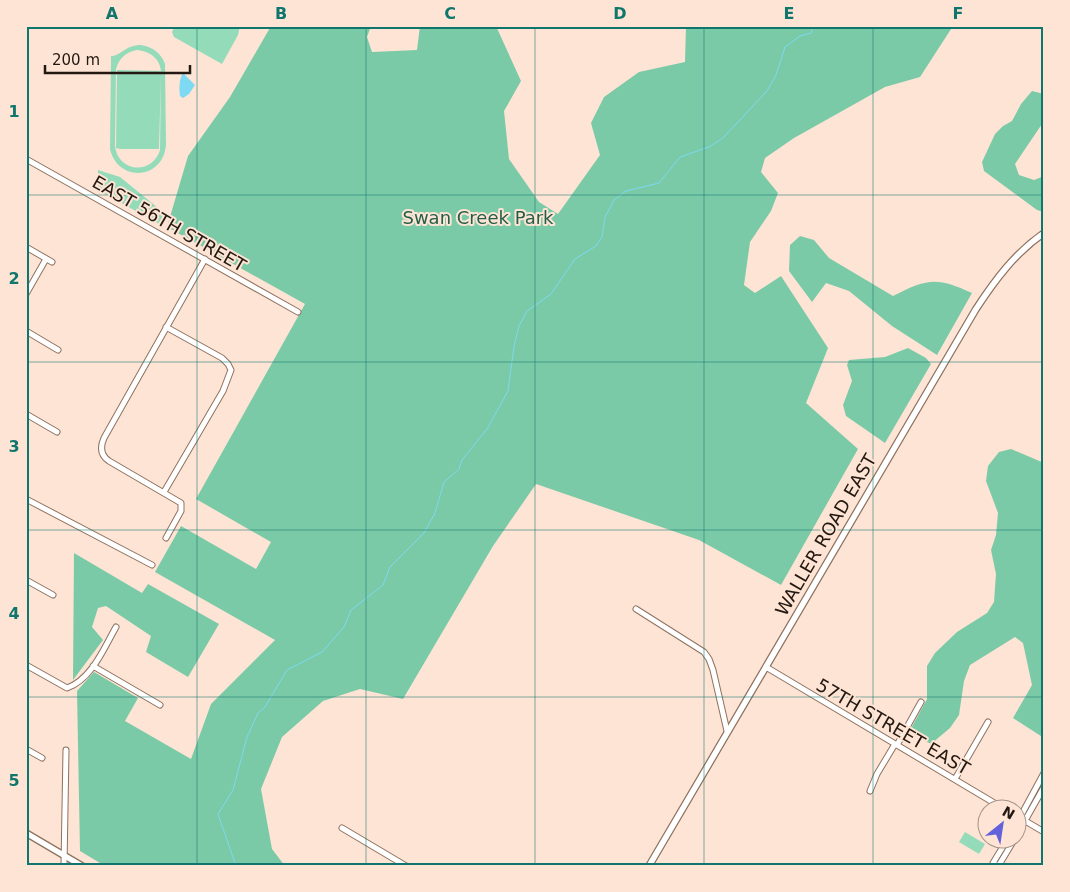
<svg xmlns="http://www.w3.org/2000/svg" width="1070" height="892" viewBox="0 0 1070 892" font-family="'DejaVu Sans',sans-serif">
	<style>
		.green { fill: #94dbba; fill-rule: evenodd }
		.forest { fill: #7bcaa7 }
		.water { fill: #7ed9f2 }
		.lines { fill: none; stroke-linecap: round; stroke-linejoin: round }
		.stream { stroke: #7ed9f2; stroke-width: 1 }
		.minor-casing { stroke: #8e7260; stroke-width: 7 }
		.tertiary-casing { stroke: #8e7260; stroke-width: 8 }
		.minor { stroke: #fff; stroke-width: 5 }
		.tertiary { stroke: #fff; stroke-width: 5.5 }
		.grid { fill: none; stroke: #0f766e; stroke-width: 1; stroke-opacity: 0.55 }
		.labels { text-anchor: middle; stroke-width: 4; stroke-linejoin: round; paint-order: stroke }
		.park-label { font-size: 18px; fill: #235f48; stroke: #fee4d4 }
		.street-label { font-size: 18px; fill: #241912; stroke: #fee4d4 }
		.neatline { fill: none; stroke: #0f766e; stroke-width: 2 }
		.grid-label { font-size: 16px; text-anchor: middle; font-weight: bold; fill: #0f766e }
	</style>
	<rect width="100%" height="100%" fill="#fee4d4"/>
	<path class="green" d="M175,26H240L238,35L222,64L174,37L172,32Z
		M141,45C153,47 161,53 165,64L166,145C163,180 118,183 110,149L111,56C121,56 125,45 141,45ZM137,50C149,51 160,58 161,71L117,70L116,148L120,149H159L161,74L160,150C152,176 117,172 115,145L116,69C119,58 126,52 137,50Z
		M98,170L120,177L163,212L161,225L98,190Z
		M965,832L985,844L979,854L959,842Z"/>
	<path class="forest" d="M271,26H371L367,37L372,52L417,50L420,26H496L521,81L504,111L509,159L539,202L558,214L600,155L591,123L604,97L639,72L685,62L686,26H953L920,77L885,87L794,138L765,158L761,172L778,193L771,211L750,242L744,285L755,293L781,276L828,348L806,403L858,449L781,585L699,540L536,484L493,546L403,699L360,689L323,701L282,737L261,789L272,849L285,866H105L80,851L77,691L94,672L138,698L125,721L191,759L211,704L275,640L155,572L181,526L256,569L271,542L196,499L305,304L167,227L188,156L230,97Z
		M1032,91L1044,94V121L1015,164L1019,175L1034,180L1044,176V212L1037,210L984,171L982,162L995,134L1003,126L1012,121L1021,104Z
		M800,236L814,240L829,258L893,296C928,278 937,277 972,293L937,355L892,326L849,291L826,283L812,302L789,271L790,245Z
		M908,348L926,358L931,364L885,443L846,416L843,405L852,381L847,365L849,360L885,357Z
		M1011,449L1044,463V738L1013,718L1032,685L1023,643L1015,637L970,665L964,681L959,715L950,728L931,744L909,732L927,699V666L935,653L957,632L987,613L994,602L996,574L991,550L996,535L998,513L986,481L988,466L999,452Z
		M74,553L142,593L148,584L219,624L188,677L146,652L151,636L106,606L98,608L92,627L103,640L73,680Z"/>
	<path class="water" d="M183,73L195,85L189,94L183,98L180,96C179,89 179,79 183,73Z"/>
	<g class="lines">
		<path class="stream" d="M236,866L218,814L233,790L247,737L258,713L265,707L287,670L322,652L344,627L351,610L383,585L390,567L424,533L435,513L444,482L459,469L462,460L487,429L508,391L514,346L519,326L527,311L551,294L575,259L596,246L602,237L605,217L614,200L626,191L659,183L680,157L709,147L723,138L767,91L776,75L785,47L800,36L811,33L813,26"/>
		<g class="minor-casing">
			<path id="minor" d="M26,159L298,312
				M26,247L52,262
				M26,294L46,259
				M26,331L58,350
				M26,414L57,432
				M164,492L223,391L231,370L228,364L222,358L166,327
				M26,499L152,565
				M166,538L181,511V503L109,461C100,455 100,447 104,438L205,259
				M26,580L53,595
				M636,609L704,652L709,659L713,670L727,731
				M26,665L67,688C92,679 104,648 116,627
				M93,666L160,705
				M766,667L1006,810
				M897,745L921,702
				M26,749L42,758
				M955,779L988,722
				M870,791L877,774L895,744
				M1022,819L1044,832
				M1018,821L1044,773
				M342,828L406,866
				M1018,833L1044,787
				M1007,840L993,863L995,865H999L1014,840
				M64,866L66,750"/>
		</g>
		<g class="tertiary-casing">
			<path id="tertiary" d="M26,833L82,866
				M649,866L976,309C995,280 1015,253 1044,233"/>
		</g>
		<use href="#minor" class="minor"/>
		<use href="#tertiary" class="tertiary"/>
	</g>
	<path class="grid" d="M197,26V866M366,26V866M535,26V866M704,26V866M873,26V866M26,195H1044M26,362H1044M26,530H1044M26,697H1044"/>
	<g class="labels">
		<g class="park-label">
			<text x="478" y="224">Swan Creek Park</text>
		</g>
		<g class="street-label">
			<text transform="translate(169 224) rotate(30)" y="6">EAST 56TH STREET</text>
			<text transform="translate(826 535) rotate(-60)" y="6">WALLER ROAD EAST</text>
			<text transform="translate(893 727) rotate(30)" y="6">57TH STREET EAST</text>
		</g>
	</g>
	<rect width="1070" height="892" fill="none" stroke="#fee4d4" stroke-width="55"/>
	<g transform="translate(1002 824) rotate(30)"><circle r="24" fill="#fee4d4" stroke="#a79386"/>
	<path d="M0-4L9 19L0 12L-9 19Z" fill="#6262db"/>
	<text y="-8" font-size="14" font-weight="bold" text-anchor="middle" fill="#241912">N</text>
	</g>
	<path d="M45 65v8h145v-8" fill="none" stroke="#241912" stroke-width="2.5"/>
	<text x="52" y="65" font-size="15" fill="#241912" stroke="#fee4d4" stroke-width="4" paint-order="stroke">200 m</text>
	<rect x="28" y="28" width="1014" height="836" class="neatline"/>
	<g class="grid-label">
		<text x="112" y="19">A</text>
		<text x="281" y="19">B</text>
		<text x="450" y="19">C</text>
		<text x="620" y="19">D</text>
		<text x="789" y="19">E</text>
		<text x="958" y="19">F</text>
		<text x="14" y="117">1</text>
		<text x="14" y="284">2</text>
		<text x="14" y="452">3</text>
		<text x="14" y="619">4</text>
		<text x="14" y="786">5</text>
	</g>
</svg>
